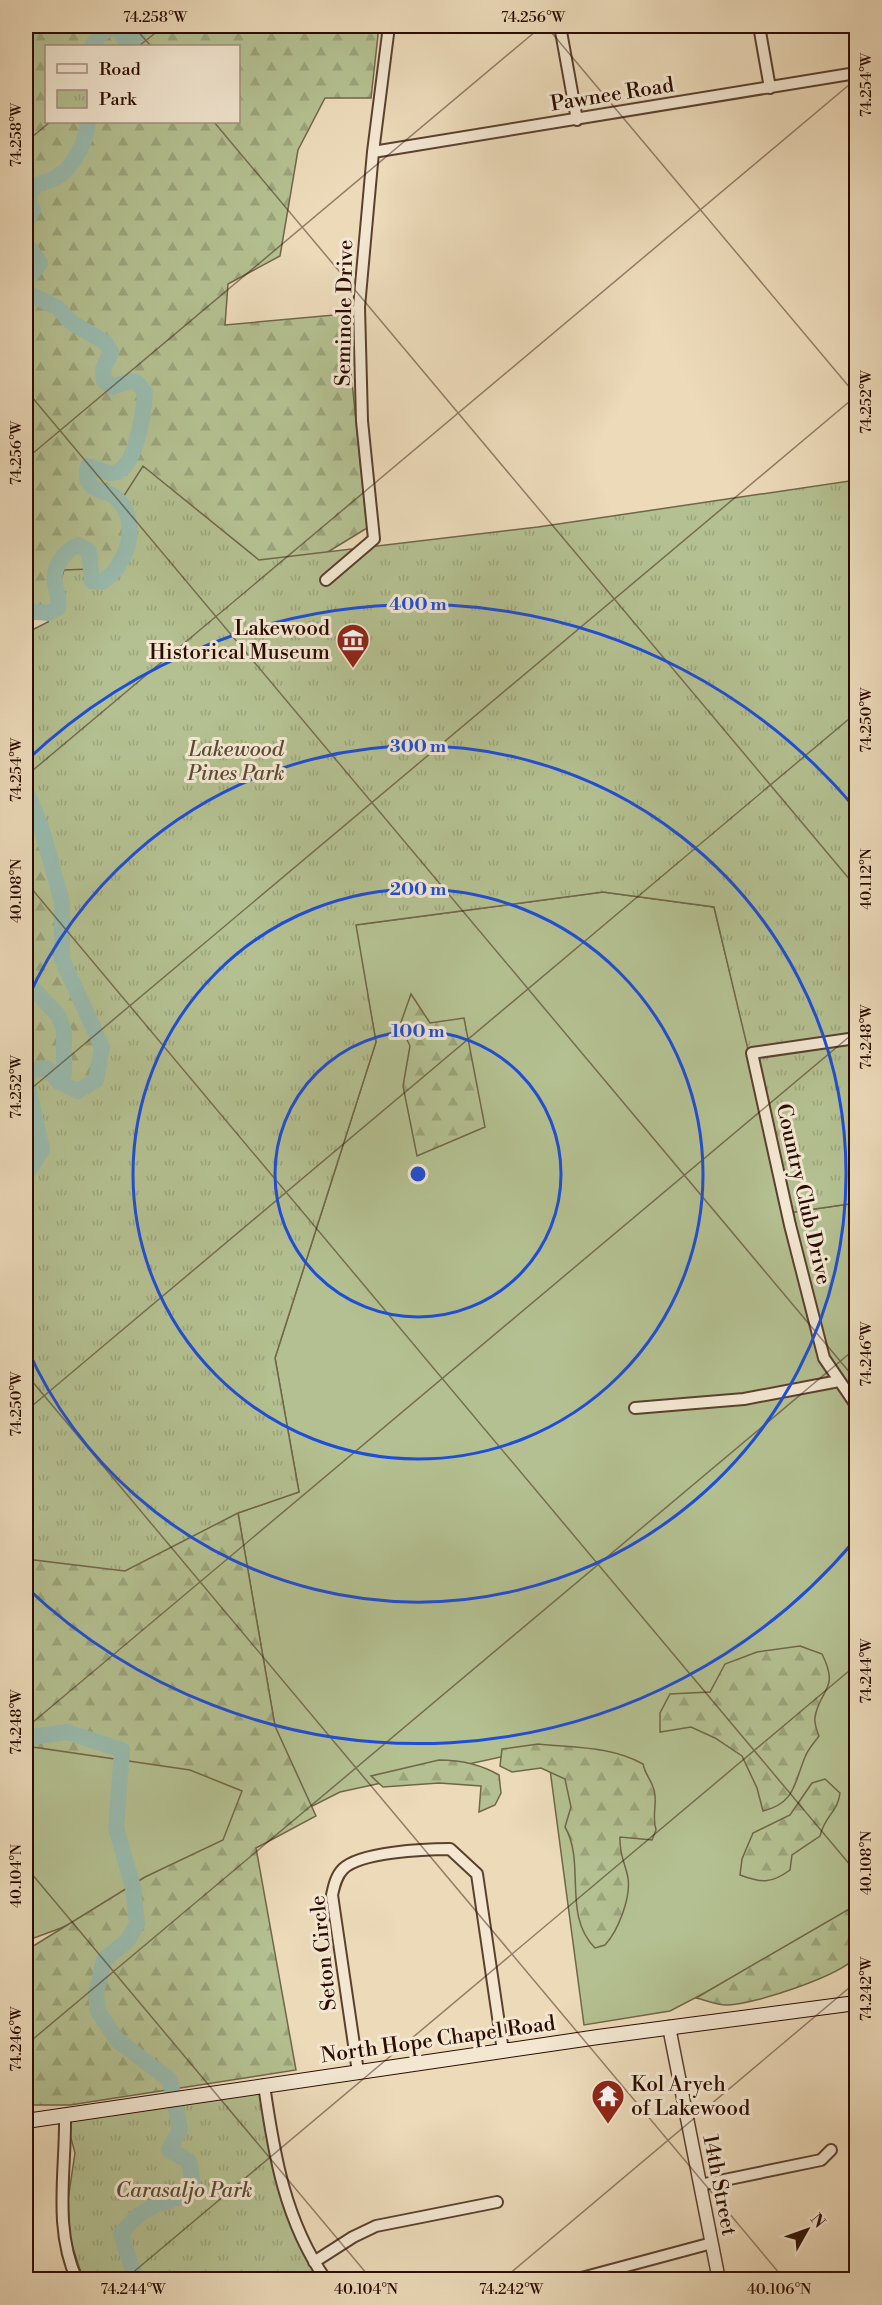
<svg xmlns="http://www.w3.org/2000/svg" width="882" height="2305" viewBox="0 0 882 2305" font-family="'Libre Bodoni',serif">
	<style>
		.grass { fill: #b4c091; stroke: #706648; stroke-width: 1.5 }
		.forest { fill: url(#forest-firs); stroke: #706648; stroke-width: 1.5; fill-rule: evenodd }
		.park { fill: url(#park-tufts); stroke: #706648; stroke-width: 1.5 }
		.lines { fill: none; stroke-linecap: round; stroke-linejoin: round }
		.river { stroke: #99bbae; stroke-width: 16 }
		.minor-casing { stroke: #5b402e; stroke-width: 14 }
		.tertiary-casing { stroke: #5b402e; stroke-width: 15 }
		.secondary-casing { stroke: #2b0c00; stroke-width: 16 }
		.minor { stroke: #f3e7d2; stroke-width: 10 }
		.tertiary { stroke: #f3e7d2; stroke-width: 12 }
		.secondary { stroke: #f3e7d2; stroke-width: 14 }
		.ticks { fill: none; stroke: #2b0c00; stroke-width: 1.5; stroke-opacity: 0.45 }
		.ring { fill: none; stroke: #1d4ed8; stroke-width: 3 }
		.labels { text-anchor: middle; stroke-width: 6; stroke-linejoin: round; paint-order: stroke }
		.street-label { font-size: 21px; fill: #2b0c00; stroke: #f3e7d2 }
		.poi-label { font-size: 21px; fill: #2b0c00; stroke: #f3e7d2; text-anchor: end }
		.park-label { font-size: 21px; font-style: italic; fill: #5b4b33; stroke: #f3e7d2 }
		.centre { fill: #1d4ed8; stroke: #f3e7d2; stroke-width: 3 }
		.ring-label { font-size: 18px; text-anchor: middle; font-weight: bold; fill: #1d4ed8; stroke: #f3e7d2; stroke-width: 6; stroke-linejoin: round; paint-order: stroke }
		.neatline { fill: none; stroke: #2b0c00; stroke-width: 2 }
		.ticks-label { font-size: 15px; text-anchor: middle; fill: #2b0c00 }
	</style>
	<defs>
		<pattern id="forest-firs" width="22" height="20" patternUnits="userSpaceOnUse" patternTransform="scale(1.5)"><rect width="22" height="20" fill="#b4c091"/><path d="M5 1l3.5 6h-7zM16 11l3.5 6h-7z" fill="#9ba47b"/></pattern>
		<pattern id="park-tufts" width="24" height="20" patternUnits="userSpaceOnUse" patternTransform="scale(1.5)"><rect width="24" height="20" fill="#b4c091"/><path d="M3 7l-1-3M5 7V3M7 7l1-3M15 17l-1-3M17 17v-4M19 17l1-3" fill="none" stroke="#9ba47b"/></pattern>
	</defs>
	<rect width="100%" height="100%" fill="#ecdab9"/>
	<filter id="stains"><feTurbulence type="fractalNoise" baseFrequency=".00333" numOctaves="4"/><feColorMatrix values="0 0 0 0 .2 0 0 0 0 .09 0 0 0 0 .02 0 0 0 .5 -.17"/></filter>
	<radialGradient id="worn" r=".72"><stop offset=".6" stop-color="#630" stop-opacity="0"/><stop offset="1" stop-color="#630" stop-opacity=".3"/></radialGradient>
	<path class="grass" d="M603,892L714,907L788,1213L856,1203V1914L670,2011L584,2025L547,1747L340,1792L174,1876L61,1928L26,1941V1739L275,1726L238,1513L299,1492L275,1358L376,1042L355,925Z"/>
	<path class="forest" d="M26,26H379L371,98H325L298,150L280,256L228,284L225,325L345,314L367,528L259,594L153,521L94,589L26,623ZM46,46H238V122H46Z
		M26,650L238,1513L275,1726L316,1816L256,1848L296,2070L70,2105H26V1947L35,1945L145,1877L223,1840L242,1791L190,1770L26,1746Z
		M411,994L430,1023L464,1018L485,1127L417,1156L403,1086L410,1046L400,1025Z
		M800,1646L822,1654C840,1690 820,1688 815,1717C814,1723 817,1731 819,1736C814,1743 808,1749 805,1757C794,1784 795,1803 763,1811L757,1788L742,1756L715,1738L691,1727L660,1732V1713L670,1694L710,1692L725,1664L757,1652Z
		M538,1744C575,1748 610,1746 643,1764C645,1774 650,1778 653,1787C659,1801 651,1814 656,1830L652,1840L620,1837C619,1855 625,1862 628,1878C631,1898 618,1931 605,1945L595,1948C562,1915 586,1863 565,1827L571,1807L565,1779L541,1768L512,1772L500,1766L502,1749Z
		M439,1760C461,1760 480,1764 499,1775L501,1793L495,1805L479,1812L481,1786L439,1783L383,1787L371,1776Z
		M825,1779L840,1793C838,1812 825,1815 820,1836L792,1855L790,1870C771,1884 761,1883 740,1875L742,1859L753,1833L790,1815L812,1783Z
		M856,1905V1957C840,1976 755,2004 728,2005C718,2006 706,2000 696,1998Z"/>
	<path class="park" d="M143,466L259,560L538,527L856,480V1203L787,1213L714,907L603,892L356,925L376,1042L275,1358L299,1492L238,1513L125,1571L26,1559V1175L42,1150L26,1076L34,1070L47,1068L59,1082L78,1090L96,1080L102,1048L62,959V902L42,830L26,808V633L48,622L64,570L90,569L100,584L121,564L126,521L118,505Z
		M264,2085L284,2194L326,2279H83L70,2239L68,2200L75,2153L65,2116Z"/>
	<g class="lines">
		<path class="river" d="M92,46L99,35L110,28L120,30L125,41L132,45L143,26
			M26,223L33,210C30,203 27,198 31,192C35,183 43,183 51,180C72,172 86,143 88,122
			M26,243L40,263L26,281
			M26,292L58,308L72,323L105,342L111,352L103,369L104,381L112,387L129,381L136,382L145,392C144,409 136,475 111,473C103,472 95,468 88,466C87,473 85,479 90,484C95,491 108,491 115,497C142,520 128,565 102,582L92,581L89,551L78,545C64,551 52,568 55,584C57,594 60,597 58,608L49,613L26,611
			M26,981L58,1015L64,1031V1074L59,1082
			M26,1175L42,1150L26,1076L34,1070L47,1068L59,1082L78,1091L96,1080L102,1047L62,959V902L42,830L29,797
			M26,1359V1363
			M26,1738L67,1732L122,1750L116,1828L133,1887L137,1924L128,1940L104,1960L96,1994L98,2011L117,2040L170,2080L180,2129L169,2150L189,2161L193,2185L188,2195C158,2203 140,2208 121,2234L136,2280"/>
		<g class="minor-casing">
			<path id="minor" d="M560,26L577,120
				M759,26L770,88
				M373,152L856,73
				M326,580L374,539L362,421L359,307L373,152L389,26
				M856,1038L752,1053L790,1225L824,1358L856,1405
				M635,1408L744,1399L839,1381
				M358,2072L332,1895C334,1886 336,1876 343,1869C360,1852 425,1849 450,1849L477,1874L503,2051
				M264,2085C274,2155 285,2221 326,2280
				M65,2116C66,2171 53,2228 77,2280
				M700,2185L821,2160L831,2150
				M314,2262L353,2237L376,2226L497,2202
				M574,2280L712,2243"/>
		</g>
		<g class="tertiary-casing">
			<path id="tertiary" d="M669,2027L719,2280"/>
		</g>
		<g class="secondary-casing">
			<path id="secondary" d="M26,2121L598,2037L856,2003"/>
		</g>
		<use href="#minor" class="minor"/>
		<use href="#tertiary" class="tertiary"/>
		<use href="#secondary" class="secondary"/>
	</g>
	<path class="ticks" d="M133,26L151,46M546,26L856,395M139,46L164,26M214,122L856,887M26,142L50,122M26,390L856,1380M26,459L542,26M26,776L856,79M26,882L856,1872M26,1093L856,396M26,1374L785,2280M26,1411L856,713M26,1728L856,1031M26,1867L372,2280M26,2045L856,1348M124,2280L856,1665M502,2280L856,1982"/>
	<g class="ring">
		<circle cx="418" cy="1174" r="143"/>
		<circle cx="418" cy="1174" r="285"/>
		<path d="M27 1000A428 428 0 1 1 27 1348"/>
		<path d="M855 1540A570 570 0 0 1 26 1587M26 761A570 570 0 0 1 855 808"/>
	</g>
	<defs>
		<g id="museum-pin" transform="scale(1.725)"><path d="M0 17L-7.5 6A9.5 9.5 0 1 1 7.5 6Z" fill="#8f2418" stroke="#f3e7d2"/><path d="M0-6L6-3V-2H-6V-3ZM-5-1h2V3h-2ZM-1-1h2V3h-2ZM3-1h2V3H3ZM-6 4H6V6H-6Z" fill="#fff"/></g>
		<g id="temple-pin" transform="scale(1.725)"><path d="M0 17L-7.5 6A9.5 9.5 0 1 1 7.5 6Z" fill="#8f2418" stroke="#f3e7d2"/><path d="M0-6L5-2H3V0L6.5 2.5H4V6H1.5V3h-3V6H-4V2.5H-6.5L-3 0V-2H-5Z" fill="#fff"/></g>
	</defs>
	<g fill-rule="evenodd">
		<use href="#museum-pin" x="353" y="640"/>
		<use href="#temple-pin" x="608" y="2096"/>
	</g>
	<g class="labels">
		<g class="street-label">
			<text transform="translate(612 94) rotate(-9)" y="7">Pawnee Road</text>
			<text transform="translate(344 313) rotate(-89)" y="7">Seminole Drive</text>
			<text transform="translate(804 1194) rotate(77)" y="7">Country Club Drive</text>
			<text transform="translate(323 1953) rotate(-96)" y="7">Seton Circle</text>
			<text transform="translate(438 2039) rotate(-8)" y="7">North Hope Chapel Road</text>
			<text transform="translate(720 2185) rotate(79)" y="7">14th Street</text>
		</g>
		<g class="poi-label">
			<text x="330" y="635">Lakewood<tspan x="330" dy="24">Historical Museum</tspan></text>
			<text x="631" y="2091" text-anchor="start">Kol Aryeh<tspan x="631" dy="24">of Lakewood</tspan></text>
		</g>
		<g class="park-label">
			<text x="236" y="756">Lakewood<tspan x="236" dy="24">Pines Park</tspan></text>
			<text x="184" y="2197">Carasaljo Park</text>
		</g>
	</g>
	<circle cx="418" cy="1174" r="9" class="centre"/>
	<g class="ring-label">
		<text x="418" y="610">400 m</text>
		<text x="418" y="752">300 m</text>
		<text x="418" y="895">200 m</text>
		<text x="418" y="1037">100 m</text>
	</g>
	<rect width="882" height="2305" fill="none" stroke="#ecdab9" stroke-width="66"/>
	<rect x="45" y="45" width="195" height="78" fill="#f3e7d2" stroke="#a38f7e" stroke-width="1.5"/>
	<rect x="57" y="64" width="30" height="9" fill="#f3e7d2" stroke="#a38f7e" stroke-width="1.5"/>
	<text x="99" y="75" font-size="18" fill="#2b0c00">Road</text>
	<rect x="57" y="90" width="30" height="18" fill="url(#park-tufts)" stroke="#a38f7e" stroke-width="1.5"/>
	<text x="99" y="105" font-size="18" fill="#2b0c00">Park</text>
	<g transform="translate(807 2230) rotate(50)" stroke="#f3e7d2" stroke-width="4.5" paint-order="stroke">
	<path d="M0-4.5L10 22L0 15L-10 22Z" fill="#2b0c00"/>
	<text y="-9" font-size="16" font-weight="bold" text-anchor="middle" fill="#2b0c00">N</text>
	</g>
	<rect x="33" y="33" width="816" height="2239" class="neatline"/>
	<g class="ticks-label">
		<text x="155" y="22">74.258°W</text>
		<text x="533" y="22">74.256°W</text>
		<text transform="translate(866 85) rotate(-90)" y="5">74.254°W</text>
		<text transform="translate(16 135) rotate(-90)" y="5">74.258°W</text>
		<text transform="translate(866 402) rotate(-90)" y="5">74.252°W</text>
		<text transform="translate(16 453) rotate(-90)" y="5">74.256°W</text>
		<text transform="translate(866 720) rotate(-90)" y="5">74.250°W</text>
		<text transform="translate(16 770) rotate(-90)" y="5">74.254°W</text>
		<text transform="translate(866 879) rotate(-90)" y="5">40.112°N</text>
		<text transform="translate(16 891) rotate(-90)" y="5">40.108°N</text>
		<text transform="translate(866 1037) rotate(-90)" y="5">74.248°W</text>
		<text transform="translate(16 1087) rotate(-90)" y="5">74.252°W</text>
		<text transform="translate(866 1354) rotate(-90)" y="5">74.246°W</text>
		<text transform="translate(16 1404) rotate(-90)" y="5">74.250°W</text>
		<text transform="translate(866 1671) rotate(-90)" y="5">74.244°W</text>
		<text transform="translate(16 1722) rotate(-90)" y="5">74.248°W</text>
		<text transform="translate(866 1863) rotate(-90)" y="5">40.108°N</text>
		<text transform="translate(16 1876) rotate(-90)" y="5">40.104°N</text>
		<text transform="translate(866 1989) rotate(-90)" y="5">74.242°W</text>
		<text transform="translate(16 2039) rotate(-90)" y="5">74.246°W</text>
		<text x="133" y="2294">74.244°W</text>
		<text x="366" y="2294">40.104°N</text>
		<text x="511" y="2294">74.242°W</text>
		<text x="779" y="2294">40.106°N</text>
	</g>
	<rect width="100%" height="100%" filter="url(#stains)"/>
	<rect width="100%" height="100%" fill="url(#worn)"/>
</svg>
